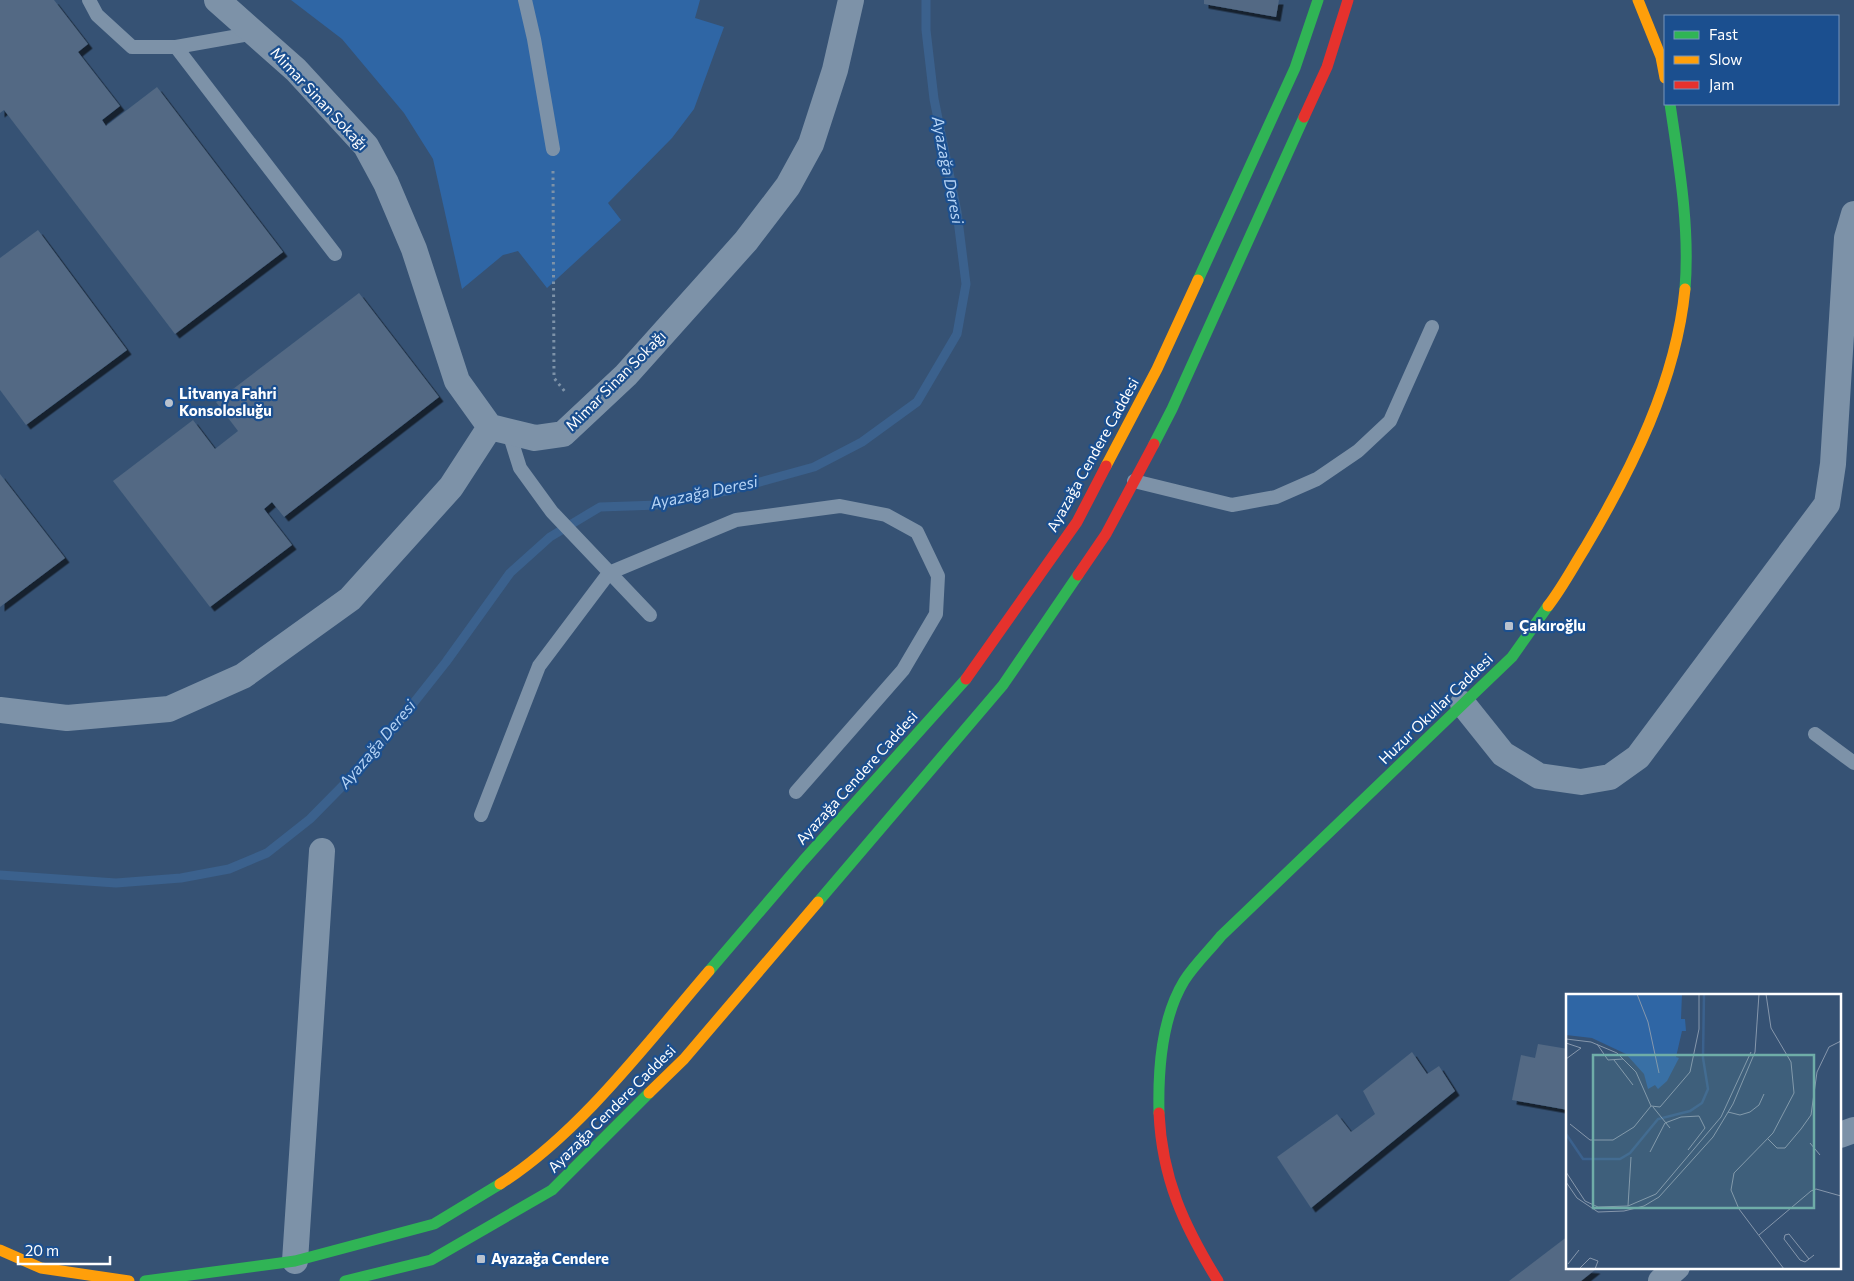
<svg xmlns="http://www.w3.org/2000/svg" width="1854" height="1281" viewBox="0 0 1854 1281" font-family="Commissioner,sans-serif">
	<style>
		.green { fill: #2f66a5 }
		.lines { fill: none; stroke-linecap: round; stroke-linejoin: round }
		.stream { stroke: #3b618d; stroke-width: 9 }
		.building { fill: #526984; filter: url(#shadow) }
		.path { stroke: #7d92a8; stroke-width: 3; stroke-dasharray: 2.5 4; stroke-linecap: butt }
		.lane { stroke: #7d92a8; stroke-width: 14 }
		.street { stroke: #7d92a8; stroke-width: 26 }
		.fast { stroke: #30b455; stroke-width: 11 }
		.slow { stroke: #ff9f0a; stroke-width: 11 }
		.jam { stroke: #e5322d; stroke-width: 11 }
		.poi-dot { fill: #b9c2ce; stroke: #1b4f8f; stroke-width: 2 }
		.labels { text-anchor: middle; stroke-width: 4.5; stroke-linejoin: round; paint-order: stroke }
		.street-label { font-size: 15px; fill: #fff; stroke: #1b4f8f }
		.poi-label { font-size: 15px; font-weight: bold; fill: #fff; stroke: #1b4f8f; text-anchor: start }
		.water-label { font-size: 16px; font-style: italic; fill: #b5d3f5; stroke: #1b4f8f }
		.inset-river { fill: none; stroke: #3b618d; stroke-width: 2.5 }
		.inset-road { fill: none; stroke: #8697ac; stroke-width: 1 }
		.view { fill: #6fada8; fill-opacity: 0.15; stroke: #6fada8; stroke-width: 2.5 }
		.inset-edge { fill: none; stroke: #fff; stroke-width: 2.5 }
	</style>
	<defs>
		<filter id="shadow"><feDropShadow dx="4.5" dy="4.5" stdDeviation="0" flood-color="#0009"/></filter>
	</defs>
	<rect width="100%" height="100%" fill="#365274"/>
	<path class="green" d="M291,0H700L695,18L724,27L694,109L672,138L608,203L621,220L547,288L518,251L503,255L462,289L433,159L404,113L342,39Z"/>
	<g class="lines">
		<path class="stream" d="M0,875L116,883L181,878L229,869L267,853L310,819L370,758L446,662L510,573L550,537L600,507L658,505L731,490L814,467L862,442L917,402L957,334L966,284L957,212L934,99L926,30V0"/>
	</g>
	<path class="building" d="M0,0H54L88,44L78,52L120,106L102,120L106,126L157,87L283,252L175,334L4,110L0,113Z
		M1204,0H1279L1276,17L1204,4Z
		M38,230L127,350L26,425L0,390V258Z
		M359,293L439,397L284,517L272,502L264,509L292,545L210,607L113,481L193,420L215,449L238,431L216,402Z
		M0,474L65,558L0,607Z
		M1538,1044L1568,1049V1110L1512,1100L1521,1055L1535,1058Z
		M1412,1052L1427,1074L1439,1066L1455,1091L1311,1208L1277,1157L1337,1114L1351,1132L1375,1114L1363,1091Z
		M1568,1236V1267L1596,1269L1581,1281H1509Z"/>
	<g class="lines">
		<path class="path" d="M553,171L554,378L566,393"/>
		<path class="lane" d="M89,0L97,15L132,47H176L256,33
			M525,0L534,39L553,149
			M176,47L335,254
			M509,433L520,468L552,512L650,615
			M1134,481L1232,505L1276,497L1317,479L1358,451L1390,421L1432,327
			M1815,734L1854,763
			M481,815L539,666L609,573L736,520L840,506L886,515L917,532L938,576L936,614L903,670L796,792"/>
		<path class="street" d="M217,0L296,70L366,146L386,183L414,249L457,381L490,427L535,438L563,434L626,375L746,241L788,186L811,144L835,70L851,0
			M1463,704L1503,754L1539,776L1581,782L1610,777L1638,757L1827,504L1833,464L1847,238L1854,214
			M0,710L67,718L169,709L243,676L350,599L451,487L490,427
			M1840,1135L1854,1130
			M295,1261L322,851
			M1661,1281L1677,1267"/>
		<path class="fast" d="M1670,104C1679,165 1690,227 1685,289
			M1198,280L1295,68L1318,0
			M1154,444L1172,409L1304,117
			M818,902L1003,685L1078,575
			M709,971L803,861L966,679
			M1159,1113C1158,1070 1161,1019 1184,981C1194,965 1209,951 1221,936L1512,657L1548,606
			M145,1281L295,1261L434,1224L500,1184
			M345,1281L431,1260L552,1190L649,1093"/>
		<path class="slow" d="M1638,0L1661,57L1665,78
			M1106,466L1157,369L1198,280
			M1548,606C1562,588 1573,567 1585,548C1632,469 1676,381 1685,289
			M649,1093L684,1059L818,902
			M500,1184C579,1134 648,1042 709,971
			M0,1250L41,1268L129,1281"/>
		<path class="jam" d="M1304,117L1327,67L1348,0
			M1078,575L1106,534L1154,444
			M966,679L1077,522L1106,466
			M1159,1113C1162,1179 1184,1226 1218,1281"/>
	</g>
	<g class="poi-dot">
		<circle cx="169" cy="403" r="5"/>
		<rect x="1504" y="621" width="10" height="10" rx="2.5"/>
		<rect x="476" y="1254" width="10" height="10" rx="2.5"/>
	</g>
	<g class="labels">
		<g class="street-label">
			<text transform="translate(319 99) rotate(47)" y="5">Mimar Sinan Sokağı</text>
			<text transform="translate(616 381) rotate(-45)" y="5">Mimar Sinan Sokağı</text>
			<text transform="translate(1093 455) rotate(-61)" y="5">Ayazağa Cendere Caddesi</text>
			<text transform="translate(1436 709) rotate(-44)" y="5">Huzur Okullar Caddesi</text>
			<text transform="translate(857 778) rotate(-48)" y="5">Ayazağa Cendere Caddesi</text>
			<text transform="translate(612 1109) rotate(-45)" y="5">Ayazağa Cendere Caddesi</text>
		</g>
		<g class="poi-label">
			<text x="179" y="399">Litvanya Fahri<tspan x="179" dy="17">Konsolosluğu</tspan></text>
			<text x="1519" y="631">Çakıroğlu</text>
			<text x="491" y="1264">Ayazağa Cendere</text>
		</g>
		<g class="water-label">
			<text transform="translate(948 170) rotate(79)" y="6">Ayazağa Deresi</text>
			<text transform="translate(704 492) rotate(-12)" y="6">Ayazağa Deresi</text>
			<text transform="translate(377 744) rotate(-50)" y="6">Ayazağa Deresi</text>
		</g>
	</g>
	<g transform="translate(1566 994)">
		<rect width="275" height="275" fill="#365274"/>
		<path d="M0,0H116L115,25H119L120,37H116L110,63L113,64L101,87L92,95L89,91L82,95L78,80L60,60L26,44L0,41Z" fill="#2f66a5"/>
		<path class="inset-river" d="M0,140L17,165H54L64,159L92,125L124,117L136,109L142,95L137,64L138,0"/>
		<path class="inset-road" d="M71,0L82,28L93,79M200,0L205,34L225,68L228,99L207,139L168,179L165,196L173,215L218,275M0,45L25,48L51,59L70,78L85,112L94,113L124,78L133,35V0M0,49L15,54L0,65M31,50L42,66L57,65M48,66L67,91M87,113L104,134M162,118L174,121L184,118L193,111L198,100M4,130L24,146H47L68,133L85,112M202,145L211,154H219L235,135L245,121L251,78L263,53L275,47M244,149L254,161M84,158L99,129L115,123L133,122L139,134L122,156M0,178L19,207L32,213L62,212L90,200L155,123L185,58M0,188L11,204L32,218L58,217L78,212L93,203L147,143L167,110L189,58L193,0M62,212L65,163M193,241L245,197L250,195L275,202M243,265L223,240L219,241L218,245L234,266L239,268L243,265L248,261M2,270L13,256M13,275L24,264L32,267L29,275"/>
		<path class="view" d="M27,61H248V214H27Z"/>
		<rect width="275" height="275" class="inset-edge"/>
	</g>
	<rect x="1664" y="15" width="175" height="90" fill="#1b4f8f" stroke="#7695bc"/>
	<rect x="1674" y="31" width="25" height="8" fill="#30b455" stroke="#7695bc"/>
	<text x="1709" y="40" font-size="15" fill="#ffffff">Fast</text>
	<rect x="1674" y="56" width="25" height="8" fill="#ff9f0a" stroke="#7695bc"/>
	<text x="1709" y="65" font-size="15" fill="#ffffff">Slow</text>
	<rect x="1674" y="81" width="25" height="8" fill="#e5322d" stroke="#7695bc"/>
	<text x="1709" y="90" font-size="15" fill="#ffffff">Jam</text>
	<path d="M18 1256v8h92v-8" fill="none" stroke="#ffffff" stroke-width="2.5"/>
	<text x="25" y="1256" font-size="15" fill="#ffffff" stroke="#1b4f8f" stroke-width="4" paint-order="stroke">20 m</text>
</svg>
